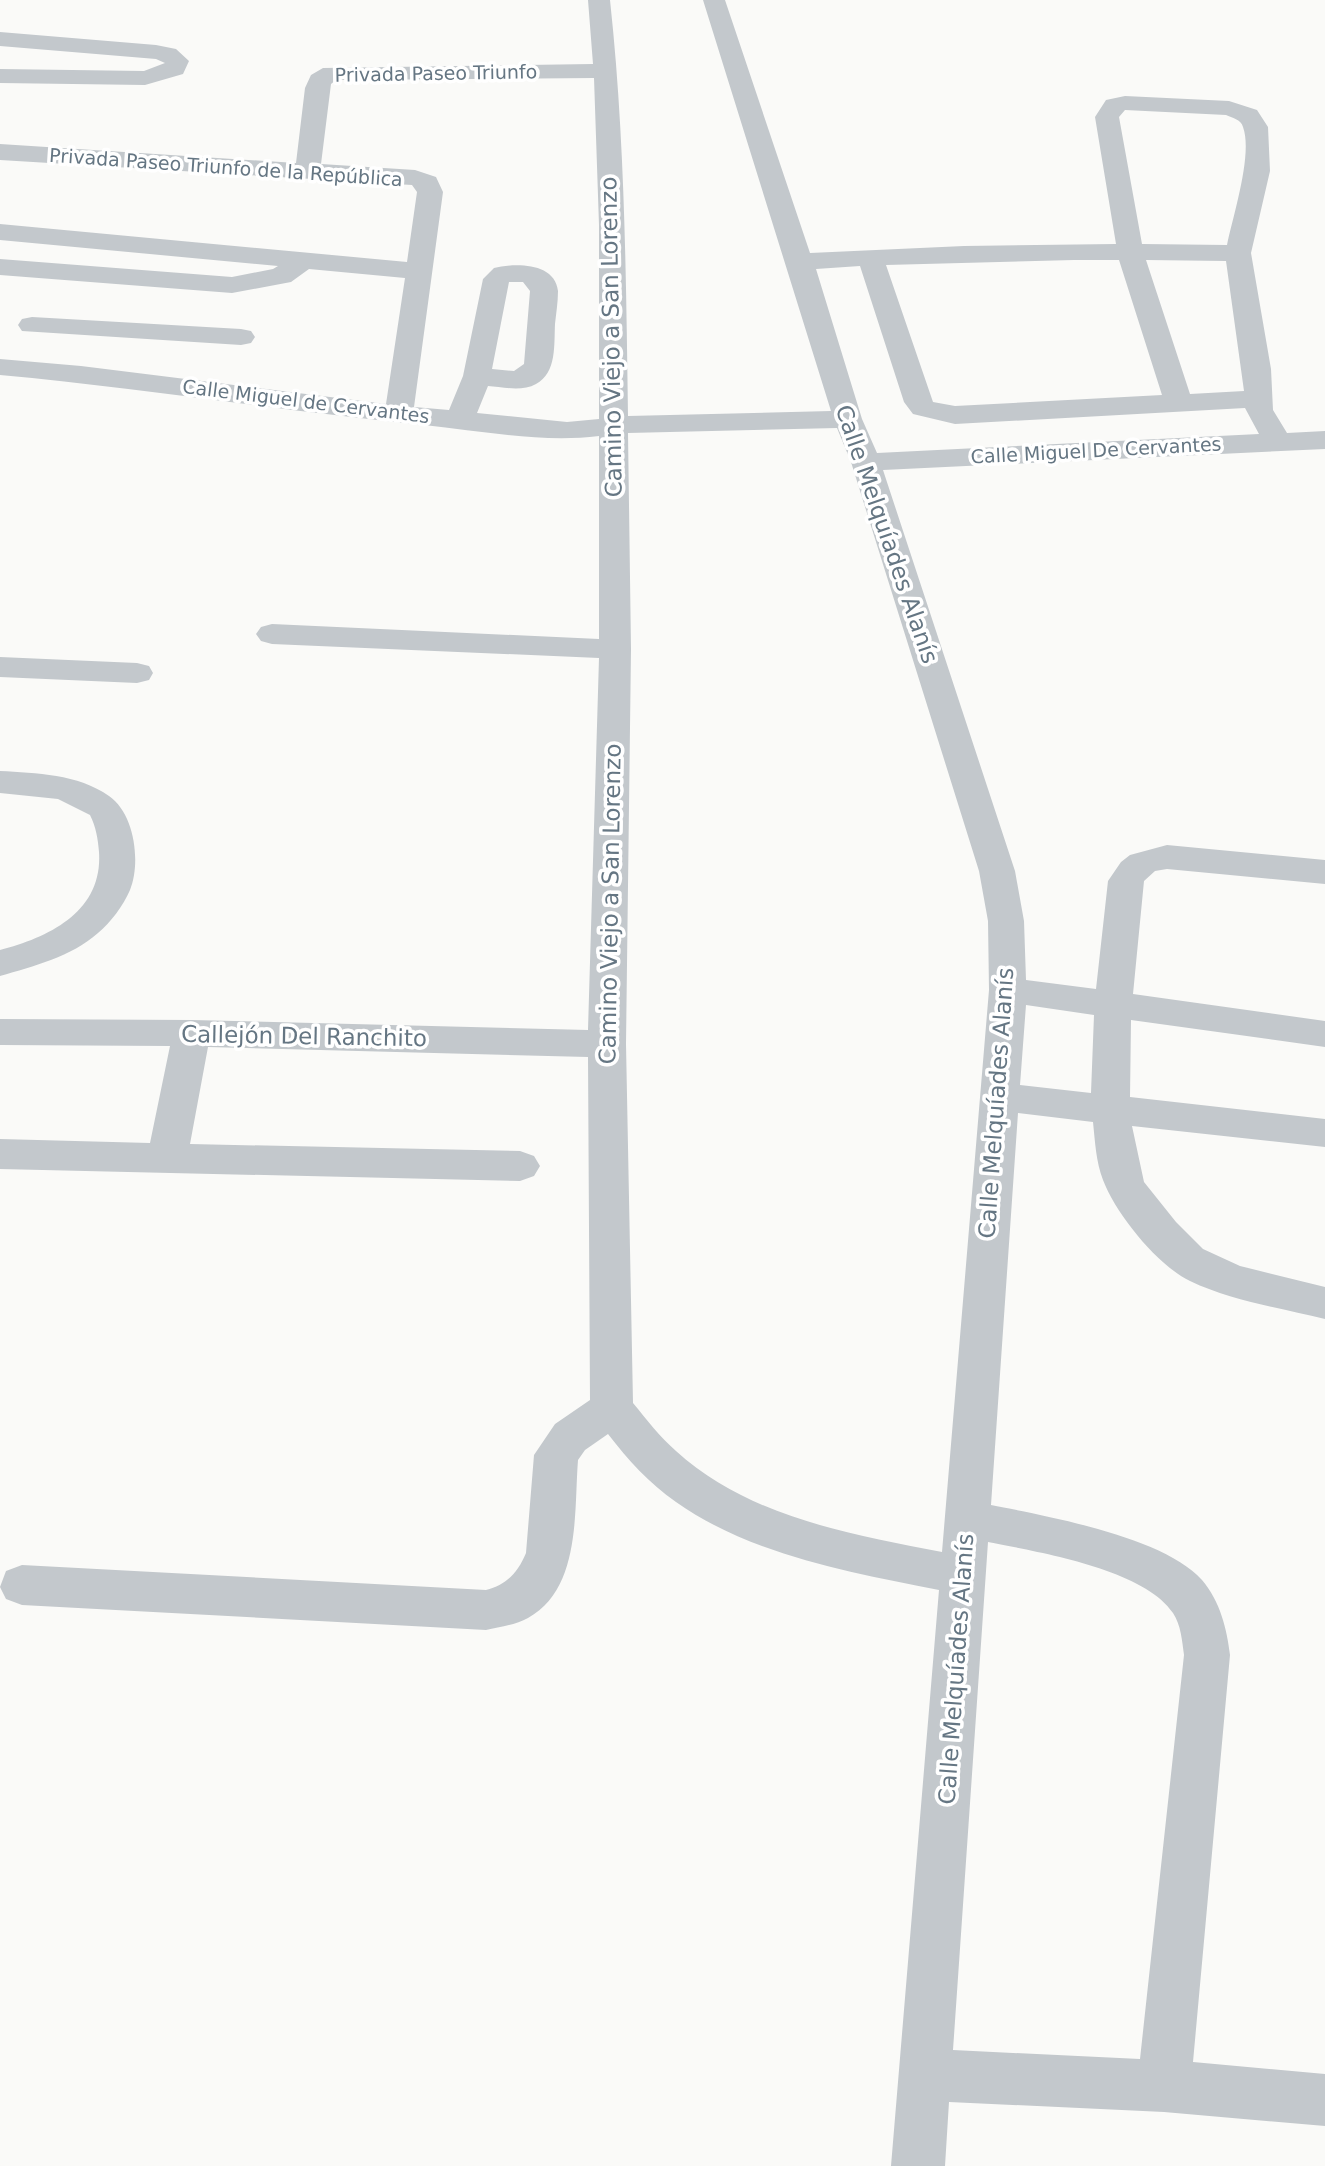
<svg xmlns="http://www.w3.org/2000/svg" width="1325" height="2166" viewBox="0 0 1325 2166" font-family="'DejaVu Sans',sans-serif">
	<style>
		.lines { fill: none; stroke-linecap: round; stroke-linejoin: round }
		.minor { fill: #c3c8cc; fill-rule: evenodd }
		.labels { text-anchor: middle; stroke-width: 7; stroke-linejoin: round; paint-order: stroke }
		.far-street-label { font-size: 19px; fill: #657683; stroke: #fff }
		.street-label { font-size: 23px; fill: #657683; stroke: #fff }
	</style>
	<rect width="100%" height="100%" fill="#fafaf8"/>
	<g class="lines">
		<path class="minor" d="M588,0H610C625,138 626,277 628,416L831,411L703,0H725L810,253L964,246L1116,244L1095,117L1106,100L1125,96L1229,101L1257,110L1268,127L1270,171L1251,253L1271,369L1273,410L1287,433L1325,431V449L883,470L1015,871L1024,921L1026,980L1096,989L1108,881L1121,862L1130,855L1167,845L1325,860V884L1167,869L1155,871L1144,881L1133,994L1325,1021V1047L1131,1020L1130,1097L1325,1119V1147L1132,1126L1144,1182L1176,1222L1203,1249L1240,1266L1325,1287V1319C1280,1308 1232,1301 1190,1281C1157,1265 1116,1214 1103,1180C1096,1162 1095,1141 1093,1122L1018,1113L991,1505C1047,1516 1164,1537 1202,1580C1220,1601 1227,1629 1230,1655L1193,2062L1325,2074V2126L1164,2112L949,2102L945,2166H891L939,1590C851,1573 751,1555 676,1502C649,1483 628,1460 608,1434L585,1450L578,1460C574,1511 581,1589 528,1618C516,1625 499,1627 486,1630L22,1605L6,1599L0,1587L6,1571L22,1565L486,1590C507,1585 518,1572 526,1553L534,1455L555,1424L590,1400L588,1057L208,1047L190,1144L520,1151L534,1156L540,1166L534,1176L520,1181L0,1169V1139L150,1143L170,1046L0,1045V1019L192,1020L588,1030L599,658L272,644L261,641L256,634L261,627L272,624L599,639V436C541,443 482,431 424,425C282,411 142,388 0,375V359L81,366L386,404L405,278L309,269L291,282L232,293L0,275V259L232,277L273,269L278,266L0,240V224L407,262L417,192L412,185L0,160V144L296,163L305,88L311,75L323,68L593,64ZM594,78L599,225V419L567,422L477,413L488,386C502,387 522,392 536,384C557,373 554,344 555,324C556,314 558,302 558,291C555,262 514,263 494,268L483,279L463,376L449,410L414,407L443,192L436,177L415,170L321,164L331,84L336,80ZM1125,110L1226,115C1232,118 1241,119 1243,127C1253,154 1233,216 1227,245L1142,244L1119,117ZM1074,260H1119L1162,395L955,406L933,402L886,265ZM1146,260L1226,261L1244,391L1190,394ZM860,266L904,402L913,414L955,424L1245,408L1259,434L877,453L862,419L816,269ZM509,282H523L530,291L524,364L514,371L492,369ZM837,428L851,462L979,871L988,921L989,990L942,1552C849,1534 749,1517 676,1451C660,1437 647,1420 633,1403L626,1044L631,649L628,433ZM1026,1005L1094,1015L1091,1093L1020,1085ZM988,1542C1038,1552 1144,1569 1173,1613C1181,1625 1182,1641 1184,1655L1140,2059L953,2050Z
			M0,32L156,45L176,49L189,61L183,74L145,85L0,83V69L144,71L165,63L156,59L0,46Z
			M32,317L241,329L251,331L255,337L251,343L241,345L22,331L18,325L22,319Z
			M0,657L137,663L149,666L153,673L149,680L137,683L0,677Z
			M0,771C36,773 78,774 109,796C135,814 141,863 130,890C123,906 111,922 98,933C71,957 34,966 0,976V950C50,937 103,911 99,852C98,839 96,827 90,815L58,799L0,793Z"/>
	</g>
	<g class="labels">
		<g class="far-street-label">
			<text transform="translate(436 73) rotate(-1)" y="7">Privada Paseo Triunfo</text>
			<text transform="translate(226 167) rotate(4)" y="7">Privada Paseo Triunfo de la República</text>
			<text transform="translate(306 401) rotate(7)" y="7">Calle Miguel de Cervantes</text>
			<text transform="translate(1096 450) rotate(-3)" y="7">Calle Miguel De Cervantes</text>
		</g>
		<g class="street-label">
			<text transform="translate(611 337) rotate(-91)" y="8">Camino Viejo a San Lorenzo</text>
			<text transform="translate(887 534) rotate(71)" y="8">Calle Melquíades Alanís</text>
			<text transform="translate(610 904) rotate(-89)" y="8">Camino Viejo a San Lorenzo</text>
			<text transform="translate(304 1036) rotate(1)" y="8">Callejón Del Ranchito</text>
			<text transform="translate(996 1103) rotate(-86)" y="8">Calle Melquíades Alanís</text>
			<text transform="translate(956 1669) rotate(-86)" y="8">Calle Melquíades Alanís</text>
		</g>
	</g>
</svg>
